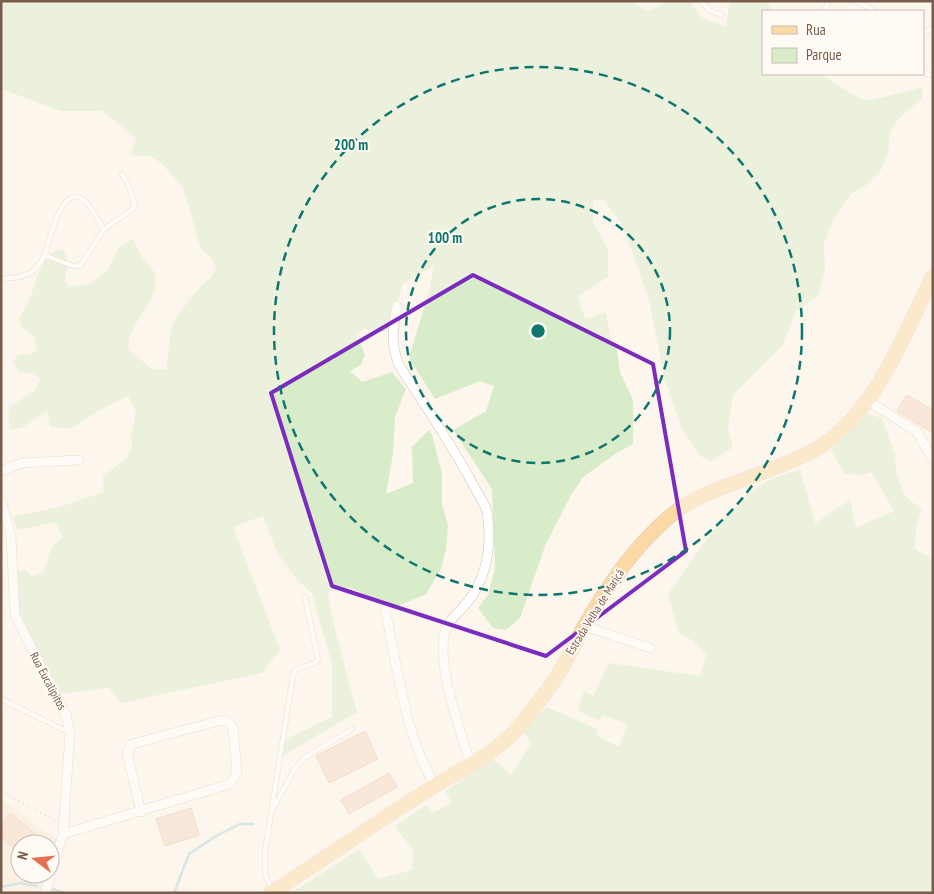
<svg xmlns="http://www.w3.org/2000/svg" width="934" height="894" viewBox="0 0 934 894" font-family="'PT Sans Narrow',sans-serif">
	<style>
		.residential { fill: #f5e8da }
		.green { fill: #d8ecc9 }
		.lines { fill: none; stroke-linecap: round; stroke-linejoin: round }
		.stream { stroke: #a5d3da; stroke-width: 2.5 }
		.building { fill: #f3d5c3; stroke: #e6bba3 }
		.service-casing { stroke: #d1beb0; stroke-width: 5.5 }
		.minor-casing { stroke: #d1beb0; stroke-width: 10 }
		.primary-casing { stroke: #dad1cd; stroke-width: 15 }
		.path { stroke: #d9b8a5; stroke-width: 2; stroke-dasharray: 1 4; stroke-linecap: butt }
		.service { stroke: #fff; stroke-width: 4.5 }
		.minor { stroke: #fff; stroke-width: 9 }
		.primary { stroke: #fbd9a5; stroke-width: 14 }
		.marked { fill: none; stroke: #7b2cbf; stroke-width: 4; stroke-linejoin: round }
		.ring { fill: none; stroke: #0f766e; stroke-width: 2.5; stroke-dasharray: 9 6 }
		.labels { text-anchor: middle; stroke-width: 4; stroke-linejoin: round; paint-order: stroke }
		.street-label { font-size: 12px; fill: #7a5c4d; stroke: #fffaf3 }
		.centre { fill: #0f766e; stroke: #fffaf3; stroke-width: 2.5 }
		.ring-label { font-size: 15px; text-anchor: middle; font-weight: bold; fill: #0f766e; stroke: #fffaf3; stroke-width: 4; stroke-linejoin: round; paint-order: stroke }
	</style>
	<rect width="100%" height="100%" fill="#fdf6ec"/>
	<path class="residential" d="M1,799L58,841L50,865V844H20V874H47L41,893H1Z"/>
	<path class="green" d="M1,1H630L648,11L664,4L665,1H689L703,18L726,26L730,1H767L773,11H763V74H820L860,99L872,100L923,87L922,99L899,118L890,132L888,152L881,170L865,186L852,193L833,220L824,243L825,272L817,297L797,310L782,346L733,395L728,428L733,447L712,461L700,456L682,429L664,377L649,300L623,226L604,200H593V222L608,249V277L578,296L585,319L606,312L610,336L617,349L620,372L633,400V444L615,454L583,477L571,495L545,546L520,618L506,630L493,628L478,608L488,595L495,568L492,489L453,430L486,411L494,386L480,381L435,399L409,358L430,288L433,266L403,284L390,327L383,332L364,329L357,336L365,355L361,365L350,371L362,382L392,372L406,389L395,417L393,454L386,494L413,483L412,447L429,430L432,435L442,473V505L448,525L446,550L441,569L426,594L396,607L380,602L350,587L328,592L333,622L357,712L281,757L286,739L332,717V665L312,593L298,581L277,553L263,516L233,527L280,650L262,673L121,703L109,688L60,694L27,632L16,601L18,571L26,570L32,577L43,572L51,548L63,537L55,522L18,530L12,517L59,507L104,492L103,476L128,457L132,446L131,436L136,412L128,396L103,408L69,429L50,427L47,411L23,427L10,430L8,408L36,389L40,378L30,373L20,372L12,362L18,355L32,354L37,349L35,337L22,327L19,319L29,301L40,268L51,252L64,249L69,266L65,276L68,287L89,284L108,270L119,248L133,238C136,245 139,253 143,259C148,265 153,267 155,275C161,303 125,323 129,350L151,368L166,370C169,357 168,340 172,327C175,317 202,281 211,278L216,268L213,261L200,247L183,187L161,163L150,156L131,155L136,138L102,111H61L1,89Z
		M866,414L882,418L895,455L896,471L904,495L922,510L916,527L915,549L933,559V893H291L359,849L378,879L412,870L413,851L395,826L427,804L432,813L452,803L445,792L492,758L511,775L531,743L523,732L546,707L597,729L596,735L619,747L627,724L603,715L599,721L578,711L584,691L593,696L609,663L700,676L706,654L693,641L679,633L668,594C697,554 724,507 768,481C777,476 790,473 800,469L815,523L850,500L856,528L894,511L871,472L862,475L845,474L831,450Z"/>
	<g class="lines">
		<path class="stream" d="M1,887L20,883L37,886
			M53,889L64,893
			M174,893L189,854L216,836L240,824H253"/>
	</g>
	<path class="building" d="M907,395L933,410V433L897,411Z
		M365,731L378,759L329,783L316,756Z
		M389,773L397,787L349,814L341,800Z
		M191,808L199,835L165,846L156,819Z
		M11,813L29,829L46,844H20V853L1,837V824Z"/>
	<g class="lines">
		<g class="service-casing">
			<path id="service" d="M701,1L709,10L722,15
				M856,1L875,11
				M825,11L828,1
				M923,33L933,28
				M923,72L933,76
				M44,255L73,266L81,265L104,229L133,209L135,205L128,184L122,174
				M1,279C11,278 23,278 31,272C37,268 42,261 45,254C50,240 62,177 87,203C93,210 98,221 104,229
				M1,699L70,733
				M272,811L294,770L304,758L352,729
				M272,891L265,874V852L293,675L295,670L315,663L318,659L305,597"/>
		</g>
		<g class="minor-casing">
			<path id="minor" d="M397,306C393,330 390,342 399,365C425,406 453,446 475,488C479,496 485,504 487,512C492,542 488,574 470,599C462,610 449,618 445,632C436,665 461,733 471,765
				M867,400L917,432L933,460
				M1,471L22,463L79,460
				M1,500L11,536L15,615L66,715L70,733L63,834L45,893
				M385,609C397,664 405,737 435,785
				M584,626L650,648
				M63,834L230,784L237,773L233,728L229,723L222,720L132,744L127,753L141,812"/>
		</g>
		<g class="primary-casing">
			<path id="primary" d="M271,893C324,859 375,823 428,790C457,771 493,756 517,729C528,715 541,700 551,685C564,667 573,647 583,628C607,587 633,548 669,517C699,491 739,483 774,468C787,463 801,457 813,451C876,415 902,337 933,276"/>
		</g>
		<path class="path" d="M1,791L55,821"/>
		<use href="#service" class="service"/>
		<use href="#minor" class="minor"/>
		<use href="#primary" class="primary"/>
	</g>
	<path d="M0 0H934V894H0ZM473,275L653,364L686,551L546,656L332,586L271,393Z" fill="#fdf6ec" fill-opacity=".55" fill-rule="evenodd"/>
	<path class="marked" d="M473,275L653,364L686,551L546,656L332,586L271,393Z"/>
	<g class="ring">
		<circle cx="538" cy="331" r="132"/>
		<circle cx="538" cy="331" r="264"/>
	</g>
	<g class="labels">
		<g class="street-label">
			<text transform="translate(595 612) rotate(-58)" y="4">Estrada Velha de Maricá</text>
			<text transform="translate(48 681) rotate(62)" y="4">Rua Eucalipitos</text>
		</g>
	</g>
	<circle cx="538" cy="331" r="8" class="centre"/>
	<g class="ring-label">
		<text x="351" y="150">200 m</text>
		<text x="445" y="243">100 m</text>
	</g>
	<rect width="934" height="894" fill="none" stroke="#7a5c4d" stroke-width="5"/>
	<rect x="762" y="10" width="162" height="65" fill="#fffaf3" stroke="#cabbb1"/>
	<rect x="772" y="26" width="25" height="8" fill="#fbd9a5" stroke="#cabbb1"/>
	<text x="806" y="35" font-size="15" fill="#7a5c4d">Rua</text>
	<rect x="772" y="48" width="25" height="15" fill="#d8ecc9" stroke="#cabbb1"/>
	<text x="806" y="60" font-size="15" fill="#7a5c4d">Parque</text>
	<g transform="translate(35 859) rotate(286)"><circle r="24" fill="#fffaf3" stroke="#cabbb1"/>
	<path d="M0-4L9 19L0 12L-9 19Z" fill="#e76f51"/>
	<text y="-8" font-size="14" font-weight="bold" text-anchor="middle" fill="#7a5c4d">N</text>
	</g>
</svg>
